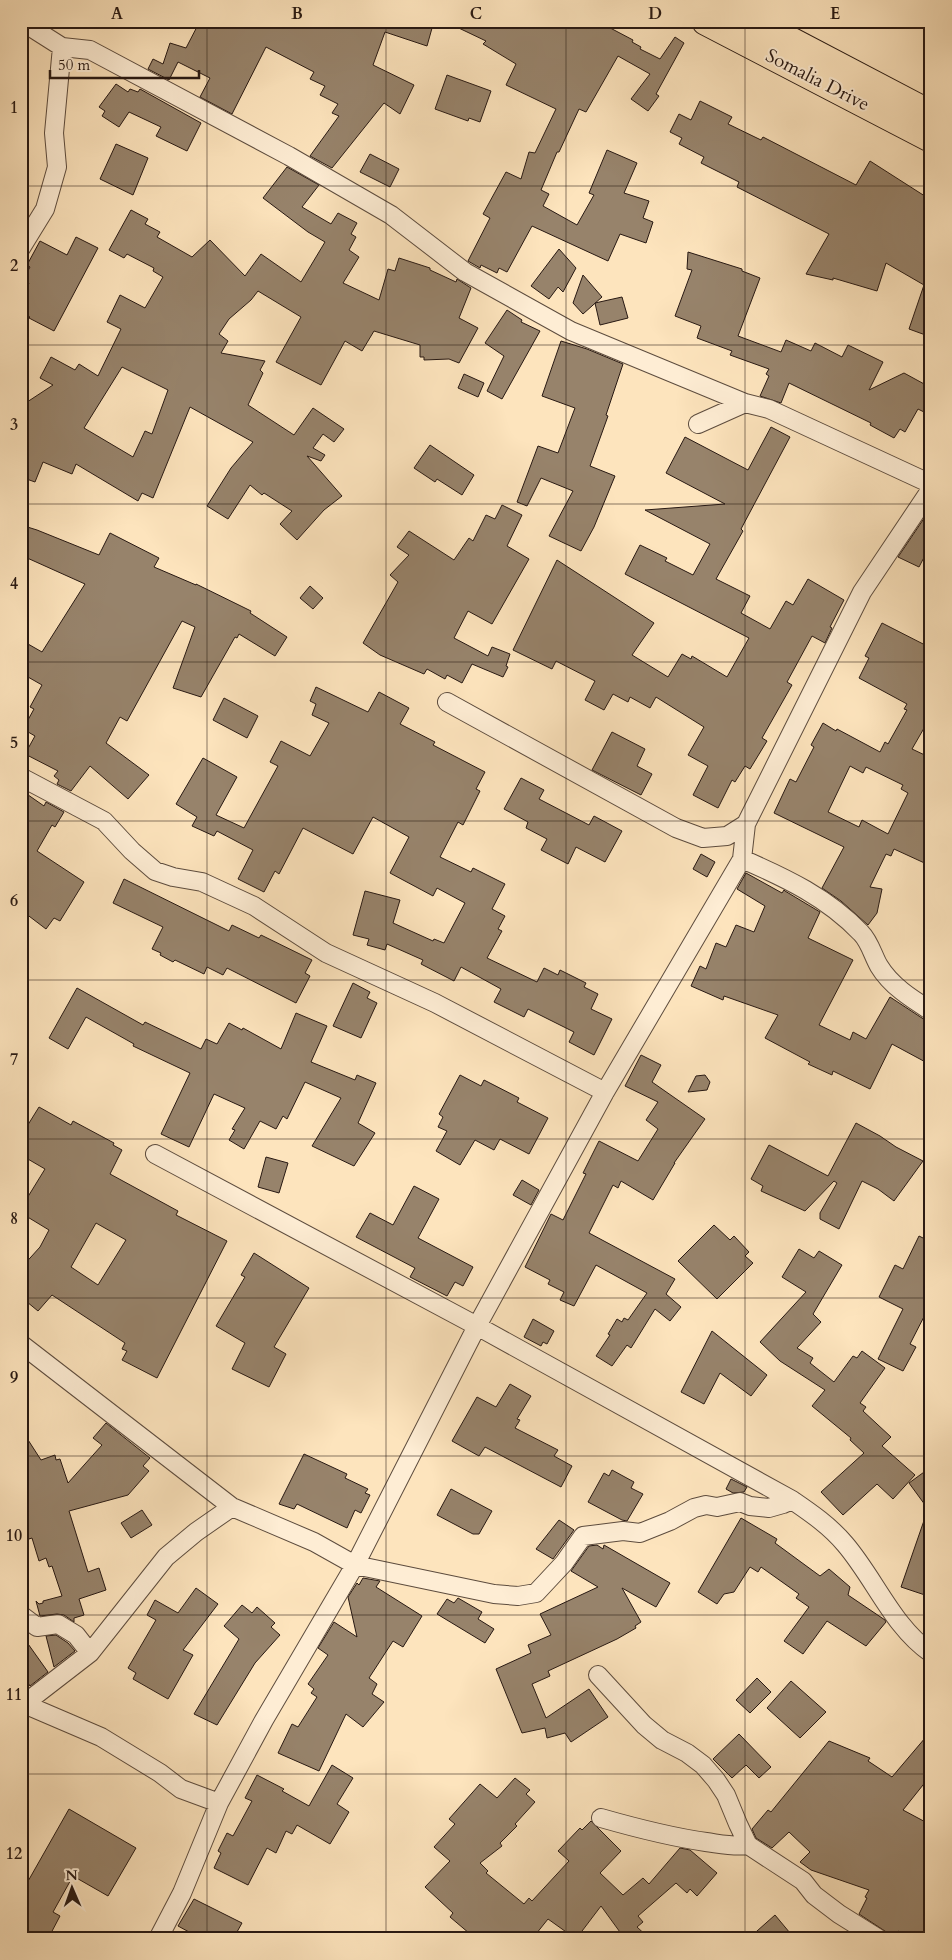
<svg xmlns="http://www.w3.org/2000/svg" width="952" height="1960" viewBox="0 0 952 1960" font-family="Cardo,serif">
	<style>
		.building { fill: #97836b; stroke: #281913; fill-rule: evenodd }
		.lines { fill: none; stroke-linecap: round; stroke-linejoin: round }
		.minor-casing { stroke: #5d4c3e; stroke-width: 20 }
		.primary-casing { stroke: #281913; stroke-width: 30 }
		.minor { stroke: #feedd4; stroke-width: 18 }
		.primary { stroke: #fde4bd; stroke-width: 28 }
		.grid { fill: none; stroke: #281913; stroke-width: 1; stroke-opacity: 0.55 }
		.labels { text-anchor: middle; stroke-width: 4; stroke-linejoin: round; paint-order: stroke }
		.street-label { font-size: 19px; fill: #281913; stroke: #feedd4 }
		.neatline { fill: none; stroke: #281913; stroke-width: 2 }
		.grid-label { font-size: 16px; text-anchor: middle; font-weight: bold; fill: #281913 }
	</style>
	<rect width="100%" height="100%" fill="#fde4bd"/>
	<filter id="stains"><feTurbulence type="fractalNoise" baseFrequency=".004" numOctaves="4"/><feColorMatrix values="0 0 0 0 .2 0 0 0 0 .09 0 0 0 0 .02 0 0 0 .5 -.17"/></filter>
	<radialGradient id="worn" r=".72"><stop offset=".6" stop-color="#630" stop-opacity="0"/><stop offset="1" stop-color="#630" stop-opacity=".3"/></radialGradient>
	<path class="building" d="M200,21H434L427,46L385,32L373,65L414,85L400,114L384,103L332,168L310,156L339,116L332,113L338,104L320,95L325,86L310,79L314,72L266,47L232,114L200,97L210,78L178,62L169,80L148,69L153,59L163,64L170,43L186,48Z
		M444,21H597L633,40L632,42L641,47L640,49L660,59L675,37L684,43L656,94L659,96L648,111L631,99L650,74L618,56L586,112L579,109L559,152H557L541,190L549,194L543,206L577,225L594,195L589,193L607,150L637,163L624,193L649,201L643,218L653,222L646,243L620,234L608,261L532,226L507,272L499,268L497,273L481,265L480,268L468,261L490,218L483,214L506,172L521,179L529,152L535,153L556,109L506,85L516,64L483,44L486,41Z
		M447,75L491,91L480,122L469,118L468,121L435,109Z
		M116,84L128,92L130,89L138,92L140,89L201,123L187,151L156,136L161,127L129,112L119,127L102,116L105,111L99,107Z
		M700,101L732,117L728,124L761,140L763,137L856,185L870,161L931,200V337L909,329L924,285L886,263L877,291L833,278V280L806,274L829,234L737,187L739,182L701,163L704,157L679,144L682,138L670,132L679,114L691,120Z
		M116,144L148,158L133,195L100,179Z
		M370,154L399,169L390,187L360,172Z
		M287,167L319,185L302,207L331,224L338,213L357,223L351,234L356,237L349,250L359,257L343,283L379,300L388,269L395,271L399,258L430,268V270L456,282L457,279L471,288L459,318L478,328L459,363L449,359L424,360V357H420V345L374,331L362,351L345,341L321,385L276,362L301,317L258,291L251,300L229,319L219,334L228,341L221,353L265,361L260,370L263,373L248,405L294,435L313,408L344,429L334,442L323,434L313,448L325,455L321,461L307,456L342,496L324,510L297,540L280,524L292,511L264,493L262,495L250,485L228,519L207,506L231,468L253,442L190,407L153,498L142,493L138,501L76,464L72,474L43,462L35,482L21,477V406L53,385L40,378L51,357L75,370L79,364L98,376L121,329L107,322L120,295L145,308L163,277L153,271L154,268L127,254L124,258L109,250L131,210L148,219L145,224L160,232L157,237L192,257L210,240L245,276L261,254L301,282L325,242L308,232L263,198ZM122,367L168,390L152,434L145,431L133,457L84,428Z
		M76,237L98,248L54,331L29,318L30,317L21,312V298L29,283L23,280L30,267L27,265L40,241L67,255Z
		M559,249L576,268L563,292L558,287L549,299L531,286Z
		M688,252L742,269V271L760,278L738,336L781,352L786,340L811,351L815,343L842,357L848,345L883,362L869,390L904,373L926,385L928,392L931,394V403L926,413L918,409L905,432L900,429L894,438L870,425L871,423L789,383L781,403L760,396L769,376L766,374L769,369L730,355L732,351L697,338L701,326L675,316L692,270L687,269Z
		M583,275L602,297L583,314L573,303Z
		M622,297L628,318L600,325L595,303Z
		M507,310L522,320L521,322L540,331L502,399L487,391L504,356L485,343Z
		M561,341L587,349L623,364L606,415L608,416L590,466L615,476L594,527L581,551L549,536L573,491L541,478L527,506L517,502L538,446L558,453L575,408L542,396Z
		M464,374L484,383L478,397L458,388Z
		M771,427L790,437L741,529L743,531L716,579L750,596L741,613L770,629L786,601L793,605L808,579L844,600L830,627L832,628L825,643L812,636L787,682L792,685L762,738L767,741L750,769L745,766L735,782L732,780L718,808L693,795L708,766L688,755L704,727L656,697L650,708L630,697L628,702L613,694L604,710L585,700L595,681L556,661L552,669L513,650L557,560L654,623L632,655L668,677L682,654L691,659L692,656L727,677L749,638L625,574L640,545L667,558L665,561L693,575L710,544L645,510L725,504L666,473L685,437L748,470Z
		M430,445L474,475L462,495L437,479L435,482L414,468Z
		M502,505L522,515L507,546L529,559L492,624L468,611L454,638L488,656L492,647L510,654L506,666L508,667L503,677L472,664L462,683L447,675L445,679L427,669L424,674L380,655L363,643L398,582L390,575L409,555L397,547L409,531L454,560L469,538L473,541L486,515L495,519Z
		M931,508V544L919,567L898,557Z
		M21,525L37,530L99,555L110,533L159,558L154,567L196,585V584L251,611L250,613L287,637L275,656L239,634L237,638L235,637L201,697L173,688L195,627L182,621L127,721L120,717L106,743L149,775L128,799L90,766L71,791L57,784L59,780L54,776L58,771L25,754L35,736L23,729L34,709L30,707L42,685L21,673V640L42,652L85,584L25,557L28,551L21,549Z
		M310,586L323,598L313,609L300,598Z
		M882,623L931,648V716L912,749L931,758V866L894,849L891,856L886,854L870,887L882,889L877,913L868,925L841,901L822,888L844,847L774,813L790,779L796,782L814,747L811,745L823,723L836,731L837,729L880,752L885,742L888,744L907,710L904,709L907,704L859,678L869,658L865,656ZM850,766L863,773L866,767L903,785L901,789L908,793L888,834L862,820L859,827L828,812Z
		M316,687L368,712L379,692L409,708L400,724L435,742L433,745L485,772L476,789L480,791L463,825L458,822L440,857L471,872L473,868L505,884L492,909L505,916L498,929L502,931L487,958L537,982L544,968L558,975L560,970L586,983L584,987L598,994L591,1009L612,1019L594,1055L569,1042L574,1032L528,1009L524,1017L494,1002L501,989L461,967L454,981L421,964L423,960L387,944L385,950L367,945L369,939L353,935L365,891L400,900L393,923L433,941L434,939L444,943L465,903L437,888L433,896L390,873L409,837L373,817L353,854L303,828L279,874L275,871L264,892L238,879L253,850L217,831L214,836L192,826L197,817L176,804L203,758L237,777L216,815L244,828L278,766L270,762L281,741L310,756L329,723L312,715L316,704L310,701Z
		M224,698L258,716L247,738L213,720Z
		M612,732L645,749L637,766L652,774L641,795L592,770Z
		M521,778L544,790L539,799L589,825L594,816L622,831L605,862L576,847L568,864L541,850L547,839L526,828L528,822L504,809Z
		M21,790L44,806L46,802L64,812L55,827L52,825L37,851L84,882L60,921L54,918L46,929L21,910Z
		M701,854L715,862L707,877L693,869Z
		M746,873L782,893L784,890L785,891L820,912L808,938L853,960L819,1025L850,1040L853,1032L866,1039L890,997L925,1020L931,1022V1065L892,1044L870,1089L833,1071L832,1075L808,1064L810,1062L765,1038L778,1015L724,996L723,1000L691,986L700,966L706,969L716,943L726,947L736,925L754,932L765,906L737,889Z
		M124,879L229,931L232,925L259,938L261,935L312,960L305,973L310,976L296,1003L227,968L223,975L207,967L204,974L175,960L173,962L160,955L161,953L152,949L163,927L113,903Z
		M353,983L370,992L367,998L377,1003L361,1038L333,1026Z
		M77,988L143,1025L145,1022L201,1049L206,1039L217,1044L229,1023L242,1030L243,1028L281,1049L296,1013L327,1026L311,1062L355,1080L357,1075L376,1083L358,1123L375,1133L354,1166L312,1146L341,1098L305,1082L287,1119L283,1116L276,1129L260,1121L244,1149L229,1140L235,1130L232,1129L245,1108L214,1094L189,1147L161,1134L190,1073L133,1046L134,1044L86,1017L68,1049L49,1038Z
		M641,1055L661,1065L652,1082L705,1119L674,1163H675L653,1200L621,1181L618,1188L613,1185L589,1233L675,1279L666,1294L681,1307L670,1321L655,1309L631,1348L627,1345L612,1366L596,1356L610,1335L608,1334L617,1319L622,1322L624,1318L628,1320L647,1293L596,1265L574,1306L560,1300L564,1292L548,1284L550,1280L525,1267L551,1214L563,1220L586,1174L583,1173L599,1141L638,1161L658,1129L646,1120L658,1102L625,1086Z
		M460,1075L481,1086L484,1080L519,1098L517,1102L548,1118L529,1154L500,1139L494,1150L475,1140L460,1165L436,1151L447,1131L438,1127L443,1117L439,1114Z
		M705,1075L710,1082L707,1090L688,1092L696,1076Z
		M39,1107L71,1125L73,1121L114,1143L113,1145L122,1150L110,1174L178,1211L176,1215L227,1241L157,1378L122,1360L127,1351L122,1349L125,1343L52,1295L38,1311L21,1297V1268L40,1247L49,1230L21,1213V1208L45,1169L21,1155V1136ZM96,1223L126,1240L98,1285L71,1267Z
		M856,1123L880,1136L896,1147L923,1161L894,1201L878,1189L862,1181L839,1229L820,1219V1213L837,1183L834,1181L805,1211L761,1191L763,1186L751,1179L769,1145L828,1176Z
		M266,1157L288,1163L279,1193L258,1187Z
		M522,1180L539,1190L531,1205L513,1195Z
		M414,1186L439,1199L418,1238L473,1267L463,1286L455,1282L447,1296L410,1277L415,1268L356,1237L370,1213L393,1225Z
		M714,1225L730,1240L734,1236L749,1252L745,1256L753,1263L717,1299L678,1261Z
		M919,1236L931,1242V1303L910,1344L916,1347L903,1371L878,1359L903,1309L879,1297L895,1265L903,1269Z
		M799,1249L814,1258L819,1251L842,1265L813,1314L821,1322L797,1348L813,1358L810,1363L834,1382L853,1356L857,1358L862,1351L885,1368L860,1403L866,1407L863,1411L891,1437L882,1446L915,1475L893,1499L877,1484L843,1515L821,1492L864,1453L850,1440L851,1438L812,1406L825,1390L780,1361L760,1342L806,1292L782,1277Z
		M254,1253L309,1288L274,1347L286,1354L269,1387L232,1369L245,1343L216,1326L245,1277L241,1275Z
		M533,1319L554,1331L547,1344L543,1342L541,1346L524,1337Z
		M712,1331L767,1375L751,1396L720,1373L704,1404L681,1392Z
		M510,1384L531,1396L517,1419L520,1420L515,1428L558,1450L554,1456L572,1466L561,1487L485,1447L479,1456L452,1441L477,1397L496,1407Z
		M106,1423L150,1458L143,1466L149,1471L128,1495L69,1511L88,1572L99,1568L106,1590L79,1599L84,1615L74,1618V1622L64,1615L57,1614L40,1616L36,1601L39,1604L43,1603V1601L62,1596L52,1566L49,1567L46,1558L39,1561L32,1538L29,1539L24,1525L21,1526V1429L41,1460L55,1455L56,1460L60,1459L68,1483L102,1445L93,1438Z
		M304,1454L347,1474L345,1478L368,1489L365,1493L370,1495L361,1513L355,1510L347,1528L297,1504L294,1509L279,1504Z
		M931,1467V1597L901,1587L928,1509L909,1483Z
		M612,1470L634,1482L631,1488L643,1494L627,1521L622,1520L588,1502L604,1473L609,1476Z
		M731,1479L747,1487L744,1492L733,1493L726,1489Z
		M451,1489L492,1511L479,1534H473L437,1515Z
		M142,1510L152,1525L131,1538L121,1523Z
		M741,1518L777,1539L775,1543L820,1576L829,1569L850,1587L848,1595L885,1620L886,1622L866,1646L827,1621L803,1654L784,1641L809,1607L796,1598L799,1594L761,1567L758,1572L750,1567L734,1592L724,1594L717,1604L698,1592Z
		M559,1520L574,1530L553,1559L536,1549Z
		M597,1545L603,1549L604,1545L670,1583L656,1607L622,1588L641,1622L635,1626L636,1628L617,1639L548,1671L550,1676L532,1684L546,1718L589,1689L608,1717L571,1742L565,1733L547,1738L545,1728L522,1733L496,1669L531,1653L528,1645L551,1635L540,1614L598,1587L571,1571L589,1546Z
		M363,1578L380,1581L376,1587L422,1616L403,1647L393,1641L369,1678L377,1684L372,1694L384,1702L363,1727L346,1714L319,1771L278,1753L292,1724L298,1727L317,1697L311,1693L314,1689L308,1684L328,1655L318,1648L334,1622L357,1637L348,1597L357,1583L359,1585Z
		M196,1588L218,1604L183,1650L193,1655L168,1699L133,1679L136,1673L128,1668L156,1620L147,1615L155,1600L178,1613Z
		M458,1598L482,1612L478,1619L494,1629L485,1643L437,1614L447,1599L454,1603Z
		M242,1605L252,1613L257,1607L275,1623L271,1627L280,1635L255,1663L217,1725L194,1714L239,1639L224,1626Z
		M21,1634L48,1672L30,1686L21,1673Z
		M56,1635L68,1643L75,1651L54,1667L46,1636Z
		M757,1678L771,1692L750,1713L736,1700Z
		M791,1681L826,1712L800,1738L767,1708Z
		M931,1731V1775L903,1810L931,1825V1939H911L898,1931L894,1937L859,1914L867,1898L865,1897L869,1890L811,1870L800,1862L810,1852L789,1832L772,1848L756,1838L752,1829L768,1810L771,1812L829,1741L870,1758L868,1761L892,1777Z
		M739,1734L771,1767L759,1778L746,1765L732,1778L713,1759Z
		M332,1765L353,1778L337,1804L349,1812L330,1844L297,1825L292,1834L286,1831L276,1853L267,1848L248,1885L214,1868L221,1853L218,1851L227,1833L233,1836L252,1801L245,1798L257,1775L284,1789L282,1791L309,1806Z
		M515,1778L530,1790L526,1794L535,1802L515,1824L517,1826L500,1843L502,1846L480,1863L488,1871L486,1873L524,1904L529,1898L532,1901L569,1861L558,1851L580,1828L582,1830L591,1821L621,1851L600,1873L623,1895L643,1878L649,1884L680,1848L690,1850L717,1873L697,1896L690,1889L687,1893L676,1883L638,1916L643,1922L637,1927L650,1939H625L601,1906L576,1939L548,1919L532,1939H476L450,1917L453,1913L425,1887L450,1861L434,1847L455,1824L449,1819L480,1784L497,1798Z
		M69,1809L136,1848L108,1896L73,1876L53,1912L60,1916L50,1935L40,1939H21V1880L27,1883Z
		M194,1899L242,1923L233,1939H202L178,1926Z
		M775,1915L795,1939H748Z"/>
	<g class="lines">
		<g class="minor-casing">
			<path id="minor" d="M21,21L62,47L54,133L57,167L45,209L21,248
				M62,47L90,50L289,156L391,215L465,272L571,331L745,403
				M698,424L745,403L769,409L931,484
				M447,702L676,828L703,838L727,836L746,824L862,592L931,489
				M21,777L104,821L132,851L155,871L173,877L202,882L254,906L326,953L435,1003L605,1092
				M742,859C786,878 828,898 861,933C870,942 873,956 879,966C891,986 912,999 931,1011
				M155,1154L477,1326L792,1500C811,1513 830,1526 845,1544C875,1579 893,1627 931,1653
				M21,1344L232,1507
				M21,1615L37,1627L58,1624L76,1635L90,1653
				M598,1675L644,1725L662,1740L687,1753L703,1765L716,1780L726,1795L738,1824L748,1845L803,1881L814,1895L839,1914L879,1939
				M24,1704L101,1737L160,1773L181,1789L219,1803
				M21,1709L24,1704L90,1653L166,1557L196,1532L232,1507L314,1542L355,1565L494,1594L518,1596L536,1593L564,1563L583,1536L623,1531L640,1533L670,1521L694,1508L706,1505L717,1507L740,1502L750,1506L769,1508L783,1504L792,1500
				M601,1818C636,1828 671,1837 706,1842C721,1844 734,1847 748,1845
				M158,1939L182,1893L219,1803L264,1720L355,1565L477,1326L605,1092L742,859L746,824"/>
		</g>
		<g class="primary-casing">
			<path id="primary" d="M706,21L931,138
				M752,21L931,115"/>
		</g>
		<use href="#minor" class="minor"/>
		<use href="#primary" class="primary"/>
	</g>
	<path class="grid" d="M207,21V1939M386,21V1939M566,21V1939M745,21V1939M21,186H931M21,345H931M21,504H931M21,662H931M21,821H931M21,980H931M21,1139H931M21,1298H931M21,1456H931M21,1615H931M21,1774H931"/>
	<g class="labels">
		<g class="street-label">
			<text transform="translate(818 79) rotate(27)" y="7">Somalia Drive</text>
		</g>
	</g>
	<rect width="952" height="1960" fill="none" stroke="#fde4bd" stroke-width="55"/>
	<g transform="translate(72 1888) rotate(358)" stroke="#feedd4" stroke-width="4" paint-order="stroke">
	<path d="M0-4L9 19L0 12L-9 19Z" fill="#281913"/>
	<text y="-8" font-size="14" font-weight="bold" text-anchor="middle" fill="#281913">N</text>
	</g>
	<path d="M50 70v8h149v-8" fill="none" stroke="#281913" stroke-width="2.5"/>
	<text x="58" y="70" font-size="15" fill="#281913" stroke="#feedd4" stroke-width="4" paint-order="stroke">50 m</text>
	<rect x="28" y="28" width="896" height="1904" class="neatline"/>
	<g class="grid-label">
		<text x="117" y="19">A</text>
		<text x="297" y="19">B</text>
		<text x="476" y="19">C</text>
		<text x="655" y="19">D</text>
		<text x="835" y="19">E</text>
		<text x="14" y="113">1</text>
		<text x="14" y="271">2</text>
		<text x="14" y="430">3</text>
		<text x="14" y="589">4</text>
		<text x="14" y="748">5</text>
		<text x="14" y="906">6</text>
		<text x="14" y="1065">7</text>
		<text x="14" y="1224">8</text>
		<text x="14" y="1383">9</text>
		<text x="14" y="1541">10</text>
		<text x="14" y="1700">11</text>
		<text x="14" y="1859">12</text>
	</g>
	<rect width="100%" height="100%" filter="url(#stains)"/>
	<rect width="100%" height="100%" fill="url(#worn)"/>
</svg>
